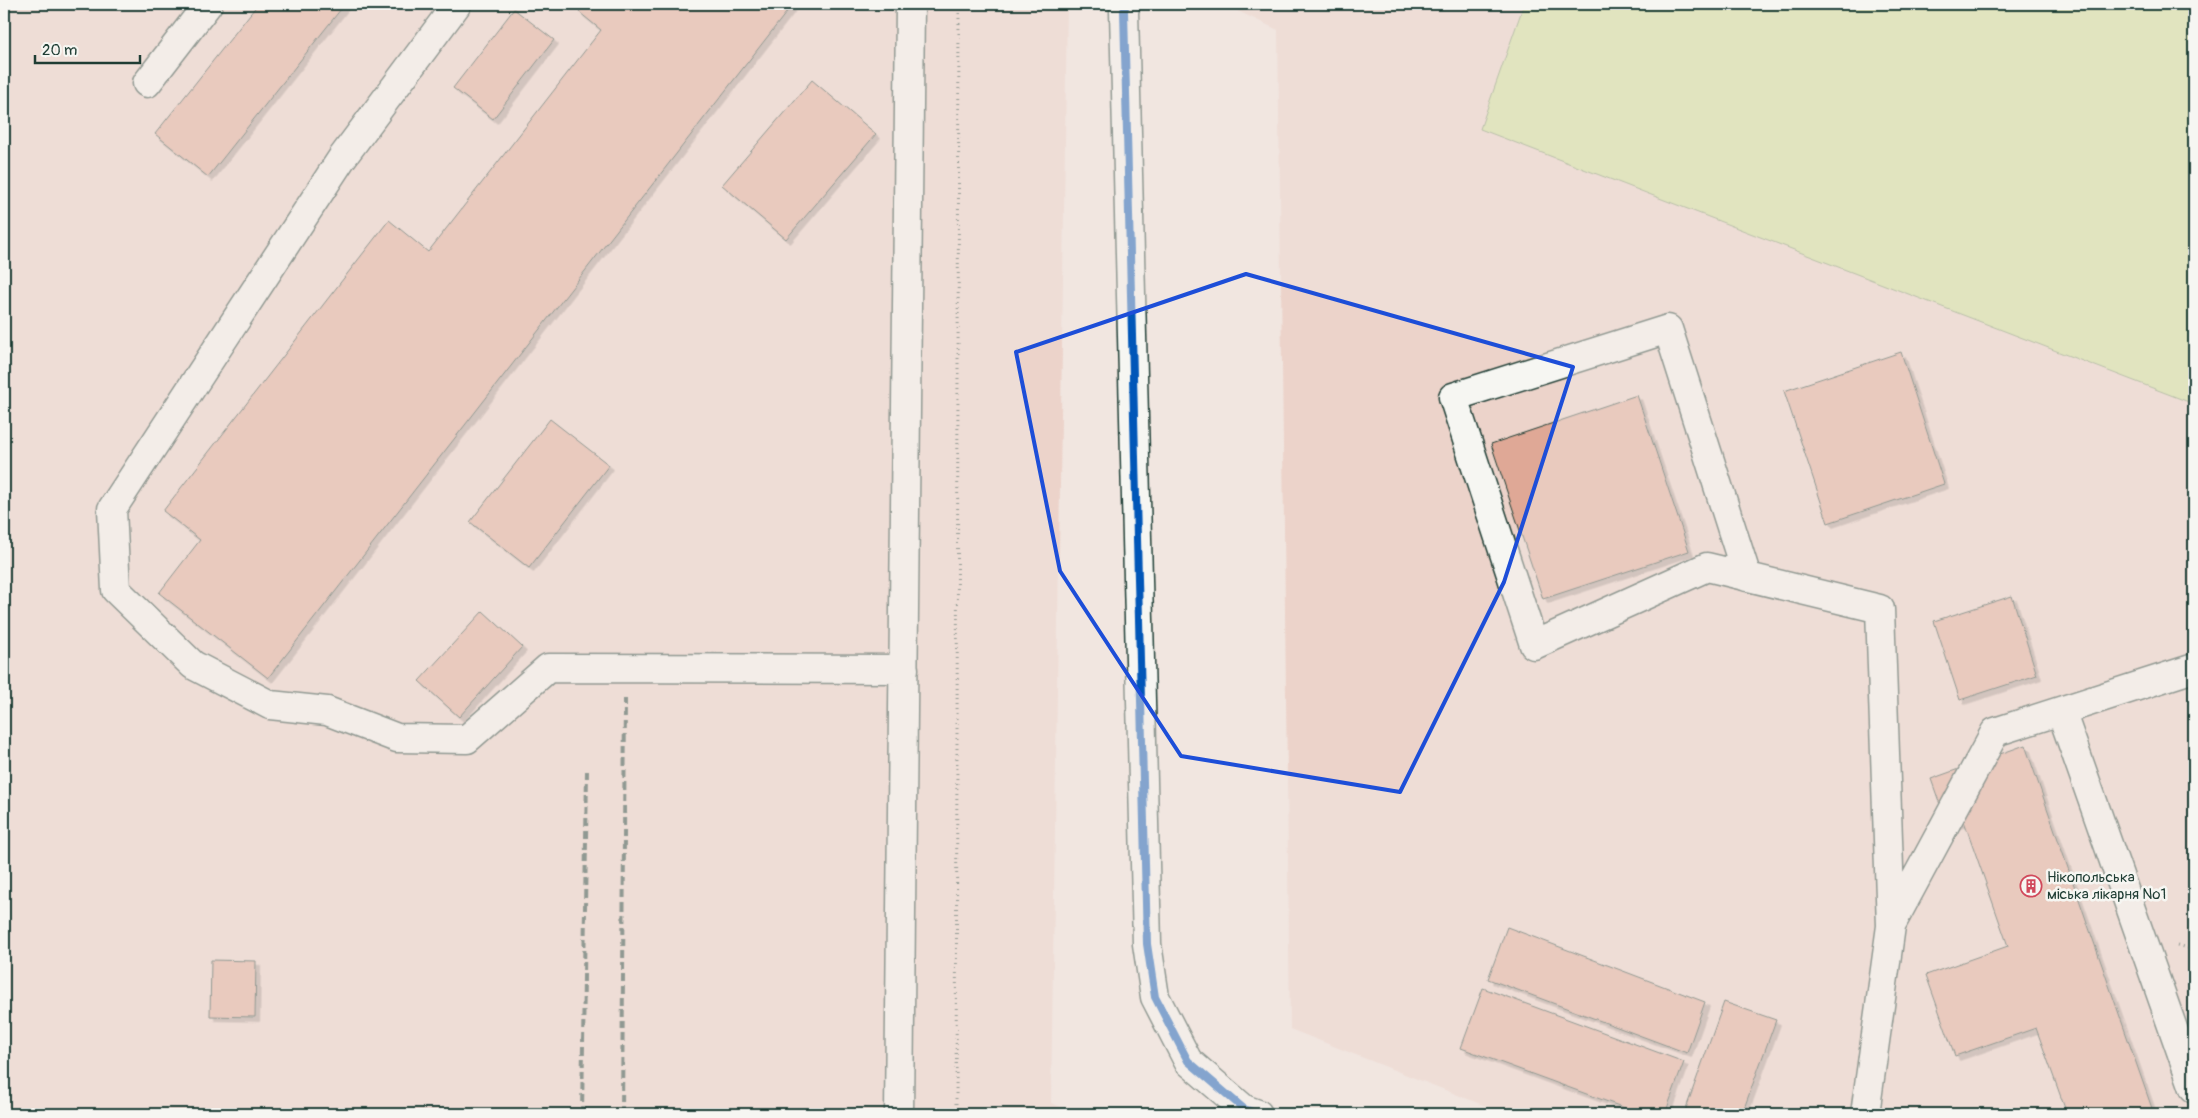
<svg xmlns="http://www.w3.org/2000/svg" width="2198" height="1118" viewBox="0 0 2198 1118" font-family="Pangolin,sans-serif">
	<style>
		.built { fill: #ecd3ca }
		.green { fill: #cee397; stroke: #769066 }
		.building { fill: #dfa896; stroke: #1f3d34; filter: url(#shadow) }
		.lines { fill: none; stroke-linecap: round; stroke-linejoin: round }
		.minor-casing { stroke: #1f3d34; stroke-width: 31 }
		.path { stroke: #1f3d34; stroke-width: 3; stroke-dasharray: 1 4; stroke-linecap: butt }
		.minor { stroke: #f6f6f2; stroke-width: 28 }
		.rail { stroke: #1f3d34; stroke-width: 4; stroke-dasharray: 8 4; stroke-linecap: butt }
		.cycleway-casing { stroke: #f6f6f2; stroke-width: 11 }
		.cycleway { stroke: #0057b8; stroke-width: 8 }
		.marked { fill: none; stroke: #1d4ed8; stroke-width: 4; stroke-linejoin: round }
		.labels { text-anchor: middle; stroke-width: 5; stroke-linejoin: round; paint-order: stroke }
		.poi-label { font-size: 15px; fill: #1f3d34; stroke: #f6f6f2; text-anchor: start }
	</style>
	<defs>
		<filter id="shadow"><feDropShadow dx="4.5" dy="4.5" stdDeviation="0" flood-color="#0004"/></filter>
	</defs>
	<rect width="100%" height="100%" fill="#f1e6e0"/>
	<filter id="ink" filterUnits="userSpaceOnUse"><feTurbulence type="fractalNoise" baseFrequency=".02" numOctaves="2"/><feDisplacementMap in="SourceGraphic" scale="10" xChannelSelector="R" yChannelSelector="G"/><feConvolveMatrix kernelMatrix="1 2 1 2 8 2 1 2 1" color-interpolation-filters="sRGB"/></filter>
	<g filter="url(#ink)">
		<path class="built" d="M4,4H1067L1051,1103L1080,1114H4Z
			M1223,4H1524L1481,129L2194,404V1114H1506L1290,1029L1278,30Z"/>
		<path class="green" d="M1524,4H2194V404L1480,129Z"/>
		<path class="building" d="M258,4H345L208,177L155,134Z
			M585,4H793L268,678L159,593L200,540L163,511L389,220L428,252L601,30L579,12Z
			M514,9L554,40L493,119L453,88Z
			M812,80L876,134L786,239L722,185Z
			M1901,352L1944,484L1828,523L1784,391Z
			M1637,395L1689,551L1543,599L1491,444Z
			M550,419L609,465L529,568L470,522Z
			M2012,596L2037,675L1960,700L1934,621Z
			M483,611L522,647L459,717L419,681Z
			M2025,745L2154,1114H2067L2036,1028L1955,1056L1926,975L2008,946L1964,821L1948,827L1931,779Z
			M1507,927L1705,1002L1687,1053L1488,979Z
			M211,960L256,961L255,1017L210,1016Z
			M1483,988L1684,1062L1665,1114H1641L1461,1048Z
			M1724,1002L1776,1020L1742,1114H1684Z"/>
		<g class="lines">
			<g class="minor-casing">
				<path id="minor" d="M457,4L342,158L112,509L116,590L193,665L270,705L327,711L397,738L467,739L548,668L904,669
					M1126,4L1124,11L1147,944L1155,997L1188,1061L1244,1109L1258,1114
					M147,83L208,4
					M1747,577L1668,329L1453,397L1534,645L1707,567L1880,609L1891,926L1865,1114
					M2061,711L2194,1088
					M1891,925L1995,732L2194,668
					M899,1114L910,4"/>
			</g>
			<path class="path" d="M2178,945L2194,950
				M956,1114L959,4"/>
			<use href="#minor" class="minor"/>
			<path class="rail" d="M582,1114L587,771
				M622,1114L625,699"/>
			<g class="cycleway-casing">
				<path id="cycleway" d="M1126,4L1124,11L1147,944L1155,997L1188,1061L1244,1109L1258,1114"/>
			</g>
			<use href="#cycleway" class="cycleway"/>
		</g>
	</g>
	<path d="M0 0H2198V1118H0ZM1246,274L1573,367L1504,582L1400,792L1181,756L1060,571L1016,352Z" fill="#f1e6e0" fill-opacity=".55" fill-rule="evenodd"/>
	<path class="marked" d="M1246,274L1573,367L1504,582L1400,792L1181,756L1060,571L1016,352Z"/>
	<defs>
		<g id="building-ring" transform="scale(1.125)"><circle r="9.5" fill="#f6f6f2" stroke="#d1495b" stroke-width="1.5"/><path d="M-4-6H4V6H1V3H-1V6H-4ZM-2.5-4.3h1.7v1.8h-1.7ZM.8-4.3h1.7v1.8H.8ZM-2.5-1h1.7V.8h-1.7ZM.8-1h1.7V.8H.8Z" fill="#d1495b"/></g>
	</defs>
	<g fill-rule="evenodd">
		<use href="#building-ring" x="2031" y="886"/>
	</g>
	<g class="labels">
		<g class="poi-label">
			<text x="2047" y="882">Нікопольська<tspan x="2047" dy="17">міська лікарня №1</tspan></text>
		</g>
	</g>
	<rect width="2198" height="1118" fill="none" stroke="#f6f6f2" stroke-width="20"/>
	<rect x="10" y="10" width="2178" height="1098" fill="none" stroke="#1f3d34" stroke-width="2" filter="url(#ink)"/>
	<path d="M35 55v8h105v-8" fill="none" stroke="#1f3d34" stroke-width="2.5"/>
	<text x="42" y="55" font-size="15" fill="#1f3d34" stroke="#f6f6f2" stroke-width="4" paint-order="stroke">20 m</text>
</svg>
